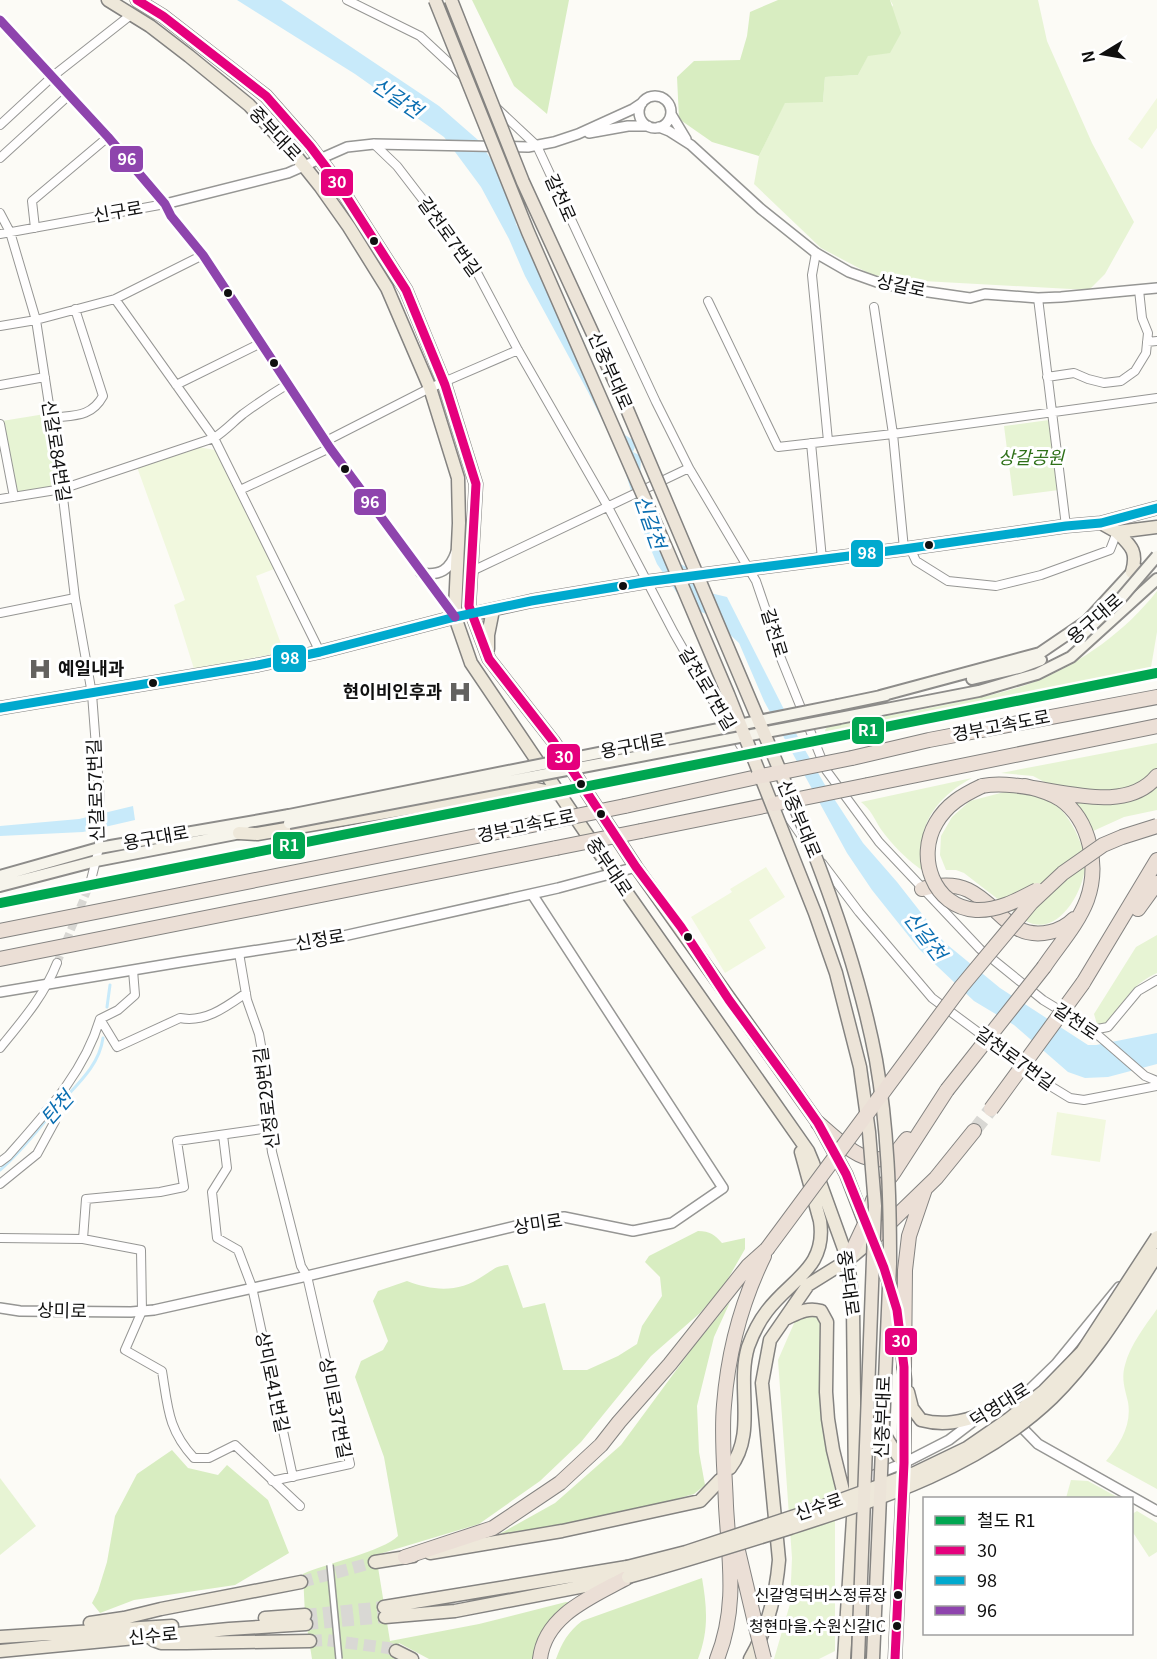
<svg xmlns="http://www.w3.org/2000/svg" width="1157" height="1659" viewBox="0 0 1157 1659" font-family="Georgia,'Noto Sans KR',serif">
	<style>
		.green { fill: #e7f4d4 }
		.forest { fill: #d8edc1 }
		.pitch { fill: #f1f8de }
		.water { fill: #c8eafa }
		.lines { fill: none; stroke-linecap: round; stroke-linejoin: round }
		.stream { stroke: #c8eafa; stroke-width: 3 }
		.minor-tunnel { stroke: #d9d8d4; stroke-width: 8; stroke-dasharray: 8 4; stroke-linecap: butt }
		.primary-tunnel { stroke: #d9d8d4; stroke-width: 12; stroke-dasharray: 12 6; stroke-linecap: butt }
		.motorway-tunnel { stroke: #d9d8d4; stroke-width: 14; stroke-dasharray: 14 7; stroke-linecap: butt }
		.minor-casing { stroke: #969694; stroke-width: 10 }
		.tertiary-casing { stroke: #969694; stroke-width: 12 }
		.secondary-casing { stroke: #8d8c8a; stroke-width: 14 }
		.primary-casing { stroke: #848381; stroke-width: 15 }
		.motorway-casing { stroke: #848381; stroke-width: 16 }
		.minor { stroke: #fffefe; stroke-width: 8 }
		.tertiary { stroke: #fffefe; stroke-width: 9 }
		.secondary { stroke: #f6f4eb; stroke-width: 10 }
		.primary { stroke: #eee8da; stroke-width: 12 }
		.motorway { stroke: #ebdfd6; stroke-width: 14 }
		.pedestrian-bridge-casing { stroke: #969694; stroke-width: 8; stroke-linecap: butt }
		.secondary-bridge-casing { stroke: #8d8c8a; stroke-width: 14; stroke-linecap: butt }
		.primary-bridge-casing { stroke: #848381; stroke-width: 15; stroke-linecap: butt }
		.trunk-bridge-casing { stroke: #848381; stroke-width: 15; stroke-linecap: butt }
		.motorway-bridge-casing { stroke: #848381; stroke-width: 16; stroke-linecap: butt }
		.pedestrian-bridge { stroke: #fffefe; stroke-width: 5 }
		.secondary-bridge { stroke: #f6f4eb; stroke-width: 10 }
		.primary-bridge { stroke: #eee8da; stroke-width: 12 }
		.trunk-bridge { stroke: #ece4d8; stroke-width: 12 }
		.motorway-bridge { stroke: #ebdfd6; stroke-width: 14 }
		.bus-1-casing { stroke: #fff; stroke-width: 14 }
		.bus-2-casing { stroke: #fff; stroke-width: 14 }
		.bus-3-casing { stroke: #fff; stroke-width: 14 }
		.bus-1 { stroke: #e5007d; stroke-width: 9 }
		.bus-2 { stroke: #00a9ce; stroke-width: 9 }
		.bus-3 { stroke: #8e44ad; stroke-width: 9 }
		.rail-1-casing { stroke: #fff; stroke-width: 15 }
		.rail-1 { stroke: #00a651; stroke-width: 10 }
		.bus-dot { fill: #101010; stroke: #fff; stroke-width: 2 }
		.labels { text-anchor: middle; stroke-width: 6; stroke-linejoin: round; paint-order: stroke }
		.bus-label { font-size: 16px; fill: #101010; stroke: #fff; text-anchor: end }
		.street-label { font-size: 18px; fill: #101010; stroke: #fff }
		.park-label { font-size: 18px; font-style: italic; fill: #2e7018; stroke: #fff }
		.poi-label { font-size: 18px; font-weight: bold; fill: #101010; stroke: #fff; text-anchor: start }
		.water-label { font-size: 20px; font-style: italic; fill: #0a6eb1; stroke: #fff }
		.line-badge { stroke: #fff; stroke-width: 2 }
		.badge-label { font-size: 16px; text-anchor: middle; font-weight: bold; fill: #fff }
	</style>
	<rect width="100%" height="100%" fill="#fcfbf6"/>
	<path class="green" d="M890,0H1038L1047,41L1092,143L1134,222L1105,274L1089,290L923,281L872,275L821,248L754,184L759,156L785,102H823L825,77L858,75L893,5Z
		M45,414L58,487L17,493L2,421Z
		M1049,420L1059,490L1013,496L1004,426Z
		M1157,591V632L1149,679L832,744L826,739L825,730L828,726C873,718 919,711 963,701C987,696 1011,691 1034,682C1081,663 1126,631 1157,591Z
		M1157,743V810L1124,817L1091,832L1052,786L1033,776L1001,773Z
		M972,778C936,797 912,829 925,872C908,861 892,845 880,828C874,818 871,810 861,802Z
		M1008,791C1025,793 1043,795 1057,806C1071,817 1087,850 1085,868C1082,894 1057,938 1026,921L964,873L956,870H946L940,855L941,836L952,817L970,801Z
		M1157,935V973C1132,984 1123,1002 1108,1025L1097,1024L1094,1014L1136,947Z
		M1157,1309V1489L1106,1461C1120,1444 1132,1425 1128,1402C1125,1389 1121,1379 1125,1365C1130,1345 1145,1326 1157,1309Z
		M811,1314L823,1316L835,1493V1651L819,1659H774L790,1604L792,1558L778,1360L795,1321Z
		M0,1478L36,1526L0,1555Z
		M1071,1480L1088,1481L1119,1498H1066Z
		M1137,1511L1157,1523V1552L1149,1557L1132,1531V1514Z"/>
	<path class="forest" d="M472,0H569L547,114L514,86Z
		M778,0H890L901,33L890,53L868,56L858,75L825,77L823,102L785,103L759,156L712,142L679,119L677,77L694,61L740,60L747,36L750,12Z
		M698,1231C710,1231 715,1235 722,1243L745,1238V1249L725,1284L700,1313L651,1356L581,1442L540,1481L479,1524L376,1555L390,1641L479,1624L566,1602L573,1603L537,1659H429L399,1643L396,1659H312L305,1615L303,1574C324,1564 384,1551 398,1536L384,1457L355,1377L361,1361L383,1350L388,1341L373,1301L378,1291L407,1281C433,1291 459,1293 483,1276C493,1270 495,1266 508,1265L523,1308L545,1303L563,1370H587L618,1356L637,1344L642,1326L662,1296L660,1277L645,1262L649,1256Z
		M730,1302L714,1337L697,1406L699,1452L705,1485L694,1494L622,1514L496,1536L555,1503L621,1445L694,1346Z
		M172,1450L188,1468L218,1475L227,1465L268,1500L289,1553L235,1585L134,1600L100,1613L92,1603L98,1591L107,1562L115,1516L137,1474Z
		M702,1578C707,1607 709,1631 698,1659H556C562,1642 568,1632 582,1621Z"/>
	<path class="pitch" d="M1157,98V128L1142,149L1128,139Z
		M198,447L215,450L274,569L256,576L284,652L194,669L174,605L185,600L137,467Z
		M766,867L785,897L749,920L766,948L725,973L691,917L732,892L730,889Z
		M1057,1112L1106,1120L1100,1162L1051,1155Z"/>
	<path class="water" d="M237,0H281L439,106L478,140L497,168L514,209L516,224L560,307L570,308L608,401L625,435L633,440L635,447L633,452L641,456L640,477L678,563L691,569L702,591L727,597L801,743L825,785L863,843L897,882L944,942L1000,988L1088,1045H1096L1157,1033V1064L1108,1077L1085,1078L1068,1072L1014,1025L974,1001L919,949L872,890L847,853L764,701L739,643L709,615L686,606L657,564L642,528L621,457L588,392L525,276L509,239L481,187L444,137L355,74Z
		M133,806L135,820L83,832L0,836V826L79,819Z"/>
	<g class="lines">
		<path class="stream" d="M107,1007L110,985
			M0,1170C22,1151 38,1129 57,1107C75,1086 99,1067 103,1038"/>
		<path class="minor-tunnel" d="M57,963L90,884"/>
		<path class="primary-tunnel" d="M301,1582L375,1562
			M305,1615L384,1607
			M306,1624L385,1617
			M310,1641L326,1640L388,1648L396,1651"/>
		<path class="motorway-tunnel" d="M974,1131L991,1109"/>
		<g class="minor-casing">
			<path id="minor" d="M347,0L420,36L463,76
				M471,84L537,146L656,402L689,468L756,581L771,625L776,646L826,770L879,842L980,949L1043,1000L1092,1030L1145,1076L1157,1081
				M0,125L53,76L132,14
				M374,144L397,166L473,265L518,350L608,507L674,633L717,708L748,757
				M0,158L69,95
				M0,213L10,232L36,320L62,489L75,598L92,694L100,800L99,848L90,884
				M35,228L32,201L108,137
				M0,234L165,204
				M816,253L812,275L828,441
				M1038,298L1066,526
				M115,299L214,438L320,652
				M708,301L778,447L893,434L904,549
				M874,307L893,434L1157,398
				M0,326L36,320L115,299L203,255
				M1147,342L1157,341
				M1047,377L1074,373L1088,379L1104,383L1121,381L1135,371L1146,353L1148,333L1142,318L1139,290
				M0,385L45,377
				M176,385L261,343
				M51,418C73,415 91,418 103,396L75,309
				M0,424L14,497
				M326,441L430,388L518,350
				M811,443L822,559
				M240,490L330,448
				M0,499L62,489L214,438C225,431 233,422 243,414C258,403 273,393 288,384
				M910,548L916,561L948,581L996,586L1041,575L1110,550L1117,532
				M470,572L689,468
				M0,613L75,598
				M778,802L807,844
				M822,863L859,912L932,998L1052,1087L1070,1098L1084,1100L1157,1086
				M239,953L247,1000L259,1034L263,1057V1083L272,1152L301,1266L307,1276L350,1464L272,1481
				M100,1019L117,1047L180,1018C205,1023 226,1007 246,993
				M1092,1030L1108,1027L1138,991L1157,980
				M0,1048C22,1021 44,996 57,963
				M223,1135L227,1168L212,1192L217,1238L238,1250L252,1287L293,1477
				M0,1162L8,1156C45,1114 84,1073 100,1019L118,1010L135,995L133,970
				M0,1184L37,1154L55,1121L46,1111
				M0,1238L83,1239L141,1250L142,1311L125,1350L162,1371C168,1408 168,1430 194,1458H209L235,1445L300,1506
				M83,1239L86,1199L160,1192L184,1187L177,1141L269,1128"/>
		</g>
		<g class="tertiary-casing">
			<path id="tertiary" d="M0,20L108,137L165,204L171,216L203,255L330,448L455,617L472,614
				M639 112a16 16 0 1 1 32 0a16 16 0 1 1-32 0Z
				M671,114L686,139
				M659,127L669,131L691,145L761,209L816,253L849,272L877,282L901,288L970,298L985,294L1038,298L1061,297L1157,288
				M589,133L628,126H648
				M165,204L288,173L347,147L374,144L528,147L554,142L578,134L633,109L642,103
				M421,573C440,576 450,570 456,552
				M0,992L181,962L330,939L558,888L636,867
				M0,1308L20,1311L131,1312L154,1310L307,1276L528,1223L564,1217L633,1231L672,1223L723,1188L532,894
				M1000,1405L1038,1444L1157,1511
				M862,1480L904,1463L949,1440L983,1414L1024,1395L1056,1364L1119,1287"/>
		</g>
		<g class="secondary-casing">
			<path id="secondary" d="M972,679L1019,668L1041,660
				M880,696L1040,653L1087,621L1132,572L1138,569
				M838,705L886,695
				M840,718L979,691L1037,674L1071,657L1157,579
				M0,876L99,848L289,815
				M0,886L96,861L246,832"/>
		</g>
		<g class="primary-casing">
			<path id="primary" d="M108,0L150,26L189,56L249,105L296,156L320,186L349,227L387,288L430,388L458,478L459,523L455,609V617L471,663L613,873L808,1151L813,1163L848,1260L853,1307L855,1487L844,1659
				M137,0L163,16L266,96L310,146L335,179L406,290L445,385L476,484L469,606L489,659L553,741L636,867L818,1123L846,1174L866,1226
				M1101,523L1117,532L1157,527
				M1117,532C1131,546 1138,551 1132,572
				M472,614L531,601L645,582L904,549L1066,526L1101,523L1157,508
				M488,649V635L493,610
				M0,708L258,665L320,652L455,617
				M239,833L257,834L521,789H535L560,794
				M873,1242C885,1270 896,1298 900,1328
				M785,1319C798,1313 807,1307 821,1311L827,1322L826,1392L828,1419L833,1450L847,1507
				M908,1392L912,1408L921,1420C943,1426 962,1422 983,1414
				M869,1394C876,1421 886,1442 904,1463
				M730,1468C757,1433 736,1387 748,1347C752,1336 760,1320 767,1311C791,1279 827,1268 820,1221L801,1152
				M430,1553L562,1531L700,1501L720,1480
				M375,1562L413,1556
				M384,1607L627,1567
				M385,1617L455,1611L621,1579
				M265,1618L305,1615
				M90,1623L124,1618L161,1609L301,1582
				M0,1637L172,1626
				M153,1640L161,1643H186L310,1641
				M0,1651L229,1629L306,1624
				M396,1651L412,1659
				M750,1659C768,1628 776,1595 779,1560L762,1383L770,1340L808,1285L848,1260L872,1240
				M895,1659L904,1463L905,1380L903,1358"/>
		</g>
		<g class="motorway-casing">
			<path id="motorway" d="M852,758L929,740L1157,697
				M868,785L1157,726
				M982,786C1034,776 1119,823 1157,776
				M1025,786C1037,789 1049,792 1060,799C1091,820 1099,867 1087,900C1078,924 1058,946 1044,967
				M625,806L757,777
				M641,831L774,804
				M922,889C937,885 953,883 968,890C1000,905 1009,941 1050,932C1060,930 1067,926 1074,919
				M1138,909L1157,883
				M0,931L542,823
				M0,959L556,848
				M1083,983L1157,860
				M818,1123C836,1138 869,1174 895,1153C899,1150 903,1143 907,1139
				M872,1240L936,1178L974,1131
				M848,1260L865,1224L873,1200L894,1172L947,1090
				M904,1367L905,1270L909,1236L925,1189
				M735,1538L756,1627
				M405,1557L493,1528L560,1483L601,1445L619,1422L670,1364L748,1266L767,1249
				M540,1659C545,1614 594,1596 628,1577
				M717,1659C738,1607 729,1559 726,1506C725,1473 721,1438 724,1405C728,1354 741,1303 764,1256"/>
		</g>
		<use href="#minor" class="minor"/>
		<use href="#tertiary" class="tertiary"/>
		<use href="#secondary" class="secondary"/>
		<use href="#primary" class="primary"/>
		<use href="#motorway" class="motorway"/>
		<g class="pedestrian-bridge-casing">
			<path id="pedestrian-bridge" d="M330,1565L339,1659"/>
		</g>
		<g class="secondary-bridge-casing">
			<path id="secondary-bridge" d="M1080,637L1122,597L1157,556
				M289,815L838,705
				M289,823L840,718"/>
		</g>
		<g class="primary-bridge-casing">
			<path id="primary-bridge" d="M627,1567L686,1552L816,1509L915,1473L967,1448L1009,1419L1044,1391L1082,1352L1157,1237
				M628,1577C682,1562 736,1545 790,1528C883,1498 980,1467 1052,1398C1095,1356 1125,1304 1157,1255"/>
		</g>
		<g class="trunk-bridge-casing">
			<path id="trunk-bridge" d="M435,0L528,232L667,550L728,694L815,913L836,973L860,1067L869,1132L875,1206L858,1659
				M451,0L523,182L621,395L805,830C835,906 861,981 876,1060C888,1128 890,1196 890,1264L873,1659"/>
		</g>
		<g class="motorway-bridge-casing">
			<path id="motorway-bridge" d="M757,777L852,758
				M982,786C963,795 947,804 936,823C916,857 933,907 976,910C998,911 1018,900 1037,890
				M774,804L868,785
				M542,823L625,806
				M556,848L641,831
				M947,1090L1044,967
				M991,1109L1083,983
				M767,1249L961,987L1031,903L1063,873L1103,845L1122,837L1157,826
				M756,1627L764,1659"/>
		</g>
		<use href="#pedestrian-bridge" class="pedestrian-bridge"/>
		<use href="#secondary-bridge" class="secondary-bridge"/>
		<use href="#primary-bridge" class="primary-bridge"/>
		<use href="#trunk-bridge" class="trunk-bridge"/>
		<use href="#motorway-bridge" class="motorway-bridge"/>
		<g class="bus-1-casing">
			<path id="bus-1" d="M137,0L163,16L266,96L310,146L335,179L406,290L445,385L476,484L469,606L489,659L553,741L636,867L681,927L729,1000L792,1086L818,1123L846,1174L884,1268L897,1310L904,1367V1463L895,1659"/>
		</g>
		<g class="bus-2-casing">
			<path id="bus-2" d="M0,708L258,665L320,652L455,617L531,601L645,582L904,549L1066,526L1101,523L1157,508"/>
		</g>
		<g class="bus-3-casing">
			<path id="bus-3" d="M0,20L108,137L165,204L171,216L203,255L330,448L455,617"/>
		</g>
		<use href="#bus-1" class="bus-1"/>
		<use href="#bus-2" class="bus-2"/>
		<use href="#bus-3" class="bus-3"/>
		<g class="rail-1-casing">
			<path id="rail-1" d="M0,903L1157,673"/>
		</g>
		<use href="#rail-1" class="rail-1"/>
	</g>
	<defs>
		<g id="hospital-bare" transform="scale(1.8)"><path d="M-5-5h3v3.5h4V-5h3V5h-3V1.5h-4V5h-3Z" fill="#636260" stroke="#fff" stroke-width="2.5" paint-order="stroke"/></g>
	</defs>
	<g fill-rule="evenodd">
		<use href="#hospital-bare" x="40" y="669"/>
		<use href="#hospital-bare" x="460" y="692"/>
	</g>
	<g class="bus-dot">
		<circle cx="374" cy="241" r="5"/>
		<circle cx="228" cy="293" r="5"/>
		<circle cx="274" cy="363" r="5"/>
		<circle cx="345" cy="469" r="5"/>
		<circle cx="929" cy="545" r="5"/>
		<circle cx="623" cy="586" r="5"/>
		<circle cx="153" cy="683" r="5"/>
		<circle cx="581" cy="784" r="5"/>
		<circle cx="601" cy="814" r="5"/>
		<circle cx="688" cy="937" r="5"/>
		<circle cx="898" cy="1595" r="5"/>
		<circle cx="897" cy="1626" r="5"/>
	</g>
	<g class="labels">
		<g class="bus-label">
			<text x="887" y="1601">신갈영덕버스정류장</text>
			<text x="886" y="1632">청현마을.수원신갈IC</text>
		</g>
		<g class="street-label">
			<text transform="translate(275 134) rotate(47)" y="6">중부대로</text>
			<text transform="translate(560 198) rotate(66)" y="6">갈천로</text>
			<text transform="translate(118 212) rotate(-10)" y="6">신구로</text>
			<text transform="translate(449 237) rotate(54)" y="6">갈천로7번길</text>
			<text transform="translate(901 286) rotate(12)" y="6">상갈로</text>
			<text transform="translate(610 371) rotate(66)" y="6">신중부대로</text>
			<text transform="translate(56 451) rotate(81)" y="6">신갈로84번길</text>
			<text transform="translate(1095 619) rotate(-41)" y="6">용구대로</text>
			<text transform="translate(774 633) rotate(73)" y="6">갈천로</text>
			<text transform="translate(707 689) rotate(59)" y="6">갈천로7번길</text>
			<text transform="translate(1001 726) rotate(-11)" y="6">경부고속도로</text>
			<text transform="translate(633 746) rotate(-11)" y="6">용구대로</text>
			<text transform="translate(96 790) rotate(-92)" y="6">신갈로57번길</text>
			<text transform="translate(799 819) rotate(67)" y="6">신중부대로</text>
			<text transform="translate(526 826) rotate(-12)" y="6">경부고속도로</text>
			<text transform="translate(156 838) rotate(-10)" y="6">용구대로</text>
			<text transform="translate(609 867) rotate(56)" y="6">중부대로</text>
			<text transform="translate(320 940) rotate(-10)" y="6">신정로</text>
			<text transform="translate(1076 1022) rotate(34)" y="6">갈천로</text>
			<text transform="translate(1015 1059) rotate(36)" y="6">갈천로7번길</text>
			<text transform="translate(267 1098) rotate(-97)" y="6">신정로29번길</text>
			<text transform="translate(538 1224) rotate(-9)" y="6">상미로</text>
			<text transform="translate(848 1283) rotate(82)" y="6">중부대로</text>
			<text transform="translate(62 1311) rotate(1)" y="6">상미로</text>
			<text transform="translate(272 1382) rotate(78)" y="6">상미로41번길</text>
			<text transform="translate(1000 1405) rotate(-32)" y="6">덕영대로</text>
			<text transform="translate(335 1408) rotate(79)" y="6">상미로37번길</text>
			<text transform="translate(883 1417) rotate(-88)" y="6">신중부대로</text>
			<text transform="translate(819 1507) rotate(-19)" y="6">신수로</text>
			<text transform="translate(153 1636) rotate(-5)" y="6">신수로</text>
		</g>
		<g class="park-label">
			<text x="1031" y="464">상갈공원</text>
		</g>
		<g class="poi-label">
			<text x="58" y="675">예일내과</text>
			<text x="442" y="698" text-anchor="end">현이비인후과</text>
		</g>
		<g class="water-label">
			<text transform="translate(397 98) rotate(34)" y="7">신갈천</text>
			<text transform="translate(650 522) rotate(71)" y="7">신갈천</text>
			<text transform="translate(925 936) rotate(53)" y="7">신갈천</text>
			<text transform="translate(57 1108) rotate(-48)" y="7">탄천</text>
		</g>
	</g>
	<g class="line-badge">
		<rect x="109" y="145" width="35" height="28" rx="6" fill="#8e44ad"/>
		<rect x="320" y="168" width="34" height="29" rx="6" fill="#e5007d"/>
		<rect x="353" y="488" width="34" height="28" rx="6" fill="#8e44ad"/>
		<rect x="850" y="539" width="34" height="29" rx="6" fill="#00a9ce"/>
		<rect x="272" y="644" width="35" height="29" rx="6" fill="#00a9ce"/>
		<rect x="851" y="716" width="34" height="29" rx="6" fill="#00a651"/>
		<rect x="546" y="743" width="35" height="28" rx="6" fill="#e5007d"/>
		<rect x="272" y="831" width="34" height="29" rx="6" fill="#00a651"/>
		<rect x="884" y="1327" width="34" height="29" rx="6" fill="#e5007d"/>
	</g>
	<g class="badge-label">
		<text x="127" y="165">96</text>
		<text x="337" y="188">30</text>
		<text x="370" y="508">96</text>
		<text x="867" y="559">98</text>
		<text x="290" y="664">98</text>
		<text x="868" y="736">R1</text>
		<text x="564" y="763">30</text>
		<text x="289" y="851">R1</text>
		<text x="901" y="1347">30</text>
	</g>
	<rect x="923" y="1497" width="210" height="138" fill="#ffffff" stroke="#9f9f9f" stroke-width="1.5"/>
	<rect x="935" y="1516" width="30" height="9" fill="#00a651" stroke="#9f9f9f" stroke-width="1.5"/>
	<text x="977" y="1527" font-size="18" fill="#101010">철도 R1</text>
	<rect x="935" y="1546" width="30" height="9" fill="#e5007d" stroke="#9f9f9f" stroke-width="1.5"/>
	<text x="977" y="1557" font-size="18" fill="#101010">30</text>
	<rect x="935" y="1576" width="30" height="9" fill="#00a9ce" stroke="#9f9f9f" stroke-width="1.5"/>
	<text x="977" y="1587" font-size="18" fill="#101010">98</text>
	<rect x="935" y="1606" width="30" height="9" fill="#8e44ad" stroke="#9f9f9f" stroke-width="1.5"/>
	<text x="977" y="1617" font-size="18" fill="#101010">96</text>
	<g transform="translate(1103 54) rotate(259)" stroke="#ffffff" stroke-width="4.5" paint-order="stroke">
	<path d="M0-4.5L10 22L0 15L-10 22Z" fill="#101010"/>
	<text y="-9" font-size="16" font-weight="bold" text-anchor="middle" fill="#101010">N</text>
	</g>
</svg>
